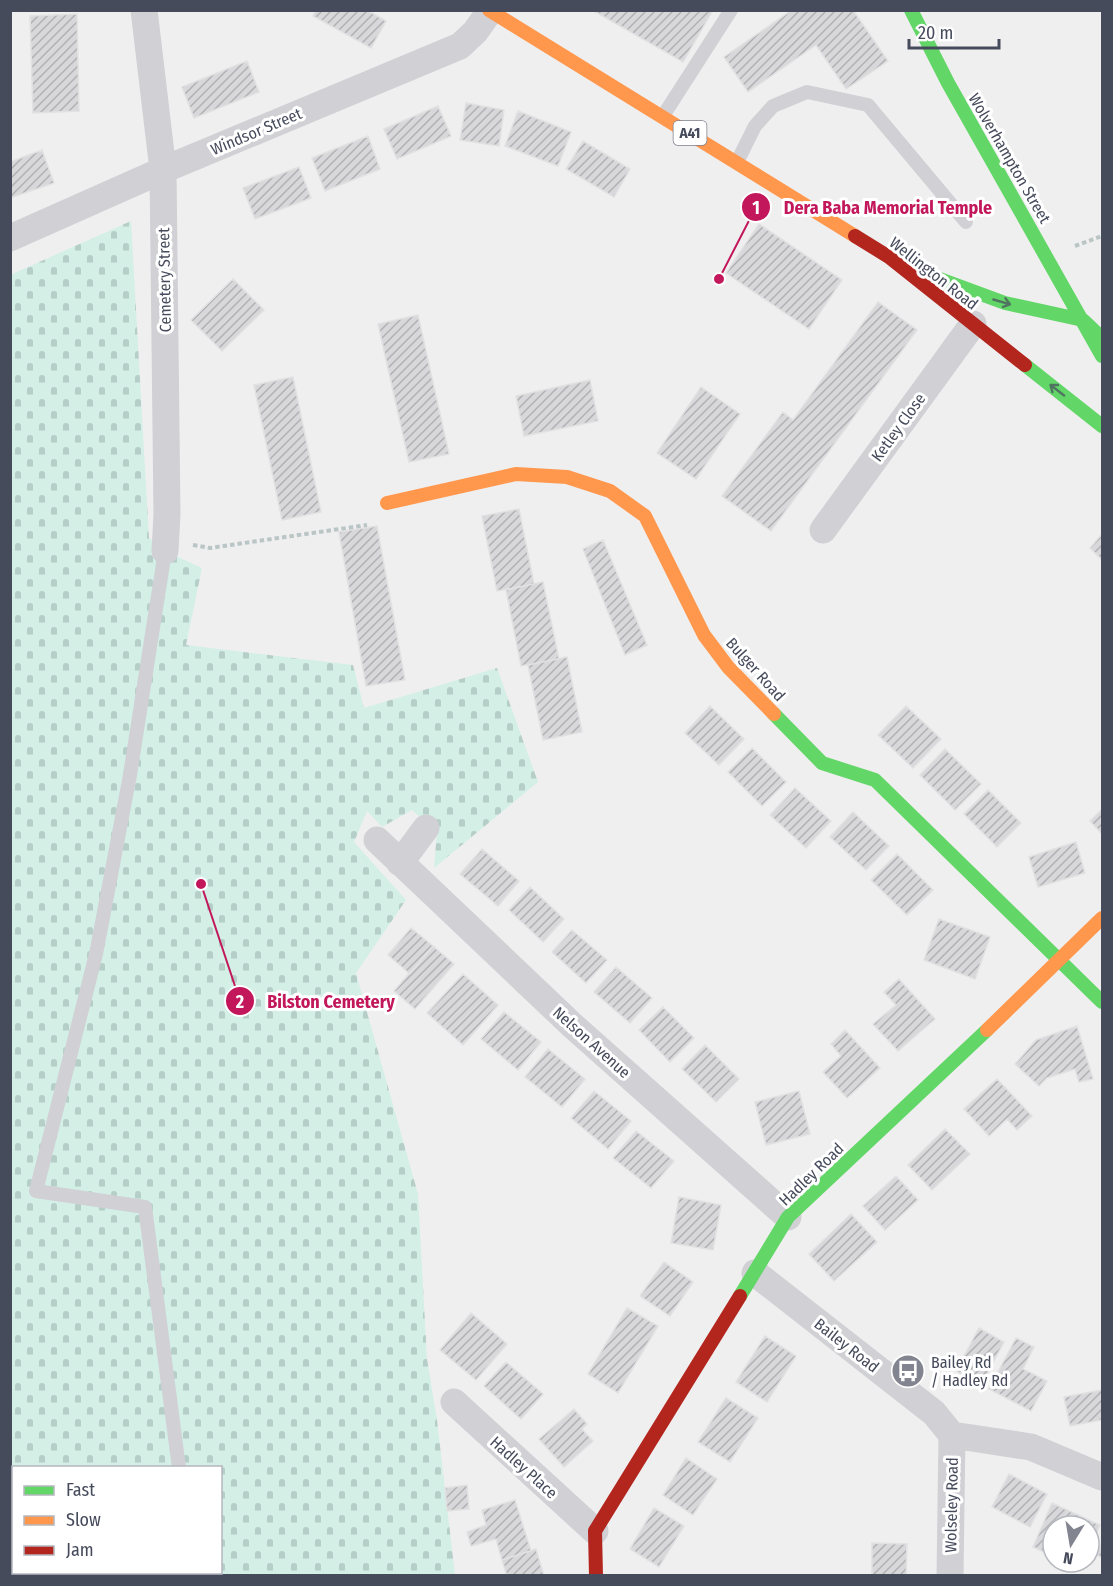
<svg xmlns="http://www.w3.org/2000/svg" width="1113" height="1586" viewBox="0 0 1113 1586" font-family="'Fira Sans Condensed',sans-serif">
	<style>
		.cemetery { fill: url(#cemetery-stones); fill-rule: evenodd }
		.building { fill: url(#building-hatch); stroke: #e1e1e2; stroke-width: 1.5 }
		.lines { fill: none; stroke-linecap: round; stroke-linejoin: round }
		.path { stroke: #bac5c5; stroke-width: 4; stroke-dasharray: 4.5 3; stroke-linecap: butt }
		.lane { stroke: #d0d0d5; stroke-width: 14 }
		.street { stroke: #d0d0d5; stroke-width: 27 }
		.fast { stroke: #63d668; stroke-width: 14 }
		.slow { stroke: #ff974d; stroke-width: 14 }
		.jam { stroke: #b3261e; stroke-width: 14 }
		.oneway { stroke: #4f7560 }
		.labels { text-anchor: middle; stroke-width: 6; stroke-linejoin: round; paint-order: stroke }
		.shield { fill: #fff; stroke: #7e818d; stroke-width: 1.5 }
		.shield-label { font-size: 15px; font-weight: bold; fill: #464b5c }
		.street-label { font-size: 16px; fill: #464b5c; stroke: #fff }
		.poi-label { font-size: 16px; fill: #464b5c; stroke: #fff; text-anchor: start }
		.leader { fill: none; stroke: #c2185b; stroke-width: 2 }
		.callout-dot { fill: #c2185b; stroke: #fff; stroke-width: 2 }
		.mark-label { font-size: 18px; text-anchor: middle; font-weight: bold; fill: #fff }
		.callout-label { font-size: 18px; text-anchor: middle; font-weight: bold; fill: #c2185b; stroke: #fff; stroke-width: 6; stroke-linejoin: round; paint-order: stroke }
	</style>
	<defs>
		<pattern id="cemetery-stones" width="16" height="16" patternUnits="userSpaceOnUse" patternTransform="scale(1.5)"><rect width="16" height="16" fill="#d3efe6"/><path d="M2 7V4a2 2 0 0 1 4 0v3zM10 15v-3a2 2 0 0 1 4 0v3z" fill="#b6cec8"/></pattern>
		<pattern id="building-hatch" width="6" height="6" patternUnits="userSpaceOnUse" patternTransform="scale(1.5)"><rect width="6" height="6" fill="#d8d8db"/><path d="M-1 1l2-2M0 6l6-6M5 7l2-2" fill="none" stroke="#b1b1b5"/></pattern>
	</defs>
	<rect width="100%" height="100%" fill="#f0efef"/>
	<path class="cemetery" d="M131,221L149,538L165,551L202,568L186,645L353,665L364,708L497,668L538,782L434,868L437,832L412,810L382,827L367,811L354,842L406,900L356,973L418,1194L427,1359L437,1420L455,1575H11L10,275ZM14,1468H220V1572H14Z"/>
	<path class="building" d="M316,10H367L386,21L371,48L313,16Z
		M592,10H713L683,62Z
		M792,10H853L888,61L846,89L816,45L748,92L724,57Z
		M77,14L79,111L33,113L30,16Z
		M247,61L259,92L194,118L182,87Z
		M466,103L504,110L499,146L460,140Z
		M438,106L451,136L397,159L384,129Z
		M518,111L571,132L558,166L505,146Z
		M368,136L380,169L325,191L312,158Z
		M583,141L630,169L614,197L566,169Z
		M42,150L54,183L10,198V162Z
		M299,167L311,198L255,219L243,188Z
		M759,224L842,280L809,329L726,273Z
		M233,279L264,310L222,351L191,320Z
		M878,302L917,330L771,531L722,496L783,412L793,420Z
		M418,315L449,454L409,462L378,324Z
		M293,377L321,512L282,520L254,385Z
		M590,380L598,421L524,436L516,396Z
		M701,387L740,414L696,479L657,453Z
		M519,509L534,584L497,591L482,516Z
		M377,526L405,680L366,686L339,532Z
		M1102,534V560L1090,548Z
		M603,540L647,645L625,655L583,549Z
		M543,582L559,659L521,666L506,590Z
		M567,657L582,732L543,740L528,665Z
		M710,706L744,739L719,765L685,733Z
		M906,706L941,739L913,768L878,735Z
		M752,748L786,782L762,806L728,772Z
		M945,749L981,784L955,810L920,775Z
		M795,788L831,821L806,848L770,815Z
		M988,790L1021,823L997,847L964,814Z
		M1102,809V834L1090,821Z
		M853,812L889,846L866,870L830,837Z
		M1076,842L1085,873L1038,887L1029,857Z
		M482,849L519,881L498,906L460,874Z
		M897,854L933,890L907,915L871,880Z
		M530,887L564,919L543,942L509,910Z
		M939,919L990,937L975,979L924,960Z
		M411,928L433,946L410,974L388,955Z
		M572,930L607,960L586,983L552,952Z
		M433,946L454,964L415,1009L394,991Z
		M616,967L652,998L630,1023L594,992Z
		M463,974L498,1005L463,1045L427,1013Z
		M899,979L935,1019L898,1051L873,1024L896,1005L884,992Z
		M663,1007L694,1038L670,1062L639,1030Z
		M504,1012L541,1042L518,1070L481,1039Z
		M1077,1026L1093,1079L1079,1082L1075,1069L1047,1078L1039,1086L1015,1064L1036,1040Z
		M845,1030L880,1068L847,1098L823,1072L841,1056L831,1044Z
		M705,1045L739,1079L716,1102L682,1069Z
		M548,1049L585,1079L562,1107L525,1077Z
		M997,1079L1032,1116L1017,1130L1007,1119L989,1136L964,1109Z
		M594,1091L631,1121L608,1149L571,1118Z
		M799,1091L810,1134L766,1145L755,1102Z
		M945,1129L970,1154L932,1190L908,1165Z
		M636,1131L674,1161L651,1188L613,1158Z
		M896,1176L918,1200L885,1230L863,1206Z
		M679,1197L721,1205L713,1250L671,1243Z
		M851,1214L877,1242L834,1281L809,1254Z
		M664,1262L693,1282L670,1316L640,1296Z
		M627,1308L658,1326L618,1393L588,1374Z
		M471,1313L507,1344L476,1380L440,1350Z
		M979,1328L1004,1342L981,1385L956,1371Z
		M765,1336L796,1356L767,1402L736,1382Z
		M1016,1338L1034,1347L1023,1369L1047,1381L1031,1411L989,1389Z
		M506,1362L543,1394L521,1419L484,1386Z
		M1102,1390V1420L1070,1426L1064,1397Z
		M726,1398L758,1418L730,1462L698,1442Z
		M574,1409L587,1424L582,1429L593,1441L564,1467L539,1439Z
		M686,1458L717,1479L693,1515L663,1495Z
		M1009,1474L1047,1494L1030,1527L992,1507Z
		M467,1485L469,1509L447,1511L445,1488Z
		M515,1500L531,1551L502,1560L496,1539L471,1546L467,1532L486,1525L482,1510Z
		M1052,1503L1100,1525L1089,1550V1526H1053V1556L1033,1547Z
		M654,1508L684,1526L659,1567L630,1549Z
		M872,1543L907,1544L906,1576H872Z
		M1102,1543V1558L1097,1555Z
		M536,1549L544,1576H507L502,1560Z
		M1066,1562H1084L1081,1569Z"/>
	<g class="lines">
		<path class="path" d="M1075,246L1102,236
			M193,545L210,548L367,525"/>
		<path class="lane" d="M663,116L731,10
			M737,162L755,126L773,106L807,92L868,105L966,222
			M165,551L130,775L96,954L36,1191L145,1207L179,1468
			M193,1572V1576"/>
		<path class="street" d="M144,10L163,170L167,514L165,551
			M10,238L163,170L460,46L475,32L490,11
			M823,530L973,324
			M377,840L573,1026L788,1217
			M400,863L426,828
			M755,1273L934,1413L952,1435L1031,1447L1102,1477
			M454,1402L595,1531
			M950,1576L952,1435"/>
		<path class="fast" d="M911,10L948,83L1102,356
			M929,275L1005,303L1083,320L1102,338
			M1025,365L1102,426
			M774,714L822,763L875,780L1102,1002
			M740,1296L788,1217L987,1030"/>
		<path class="slow" d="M489,10L855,236
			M387,503L516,474L567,477L610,491L645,516L704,635L728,667L774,714
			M987,1030L1102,918"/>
		<path class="jam" d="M855,236L889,257L1025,365
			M596,1576L595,1531L740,1296"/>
	</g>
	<defs><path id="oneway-shaft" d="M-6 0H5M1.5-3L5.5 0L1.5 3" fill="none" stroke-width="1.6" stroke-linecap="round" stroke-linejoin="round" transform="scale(1.5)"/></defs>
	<g class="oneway">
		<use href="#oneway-shaft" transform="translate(1002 302) rotate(16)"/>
		<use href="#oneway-shaft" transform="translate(1057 390) rotate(-142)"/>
	</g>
	<defs>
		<g id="bus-disc" transform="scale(1.725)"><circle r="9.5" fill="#82848f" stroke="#fff"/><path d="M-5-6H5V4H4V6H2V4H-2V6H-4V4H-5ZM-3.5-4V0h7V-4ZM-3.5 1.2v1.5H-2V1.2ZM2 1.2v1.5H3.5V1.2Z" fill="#fff"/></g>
	</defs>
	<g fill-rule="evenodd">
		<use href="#bus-disc" x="908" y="1371"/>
	</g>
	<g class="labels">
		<rect class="shield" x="673.5" y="121" width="33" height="24" rx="4.5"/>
		<g class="shield-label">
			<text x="690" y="138">A41</text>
		</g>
		<g class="street-label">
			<text transform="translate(256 131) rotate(-23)" y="6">Windsor Street</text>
			<text transform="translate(1010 158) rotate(60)" y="6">Wolverhampton Street</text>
			<text transform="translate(934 273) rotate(38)" y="6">Wellington Road</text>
			<text transform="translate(164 280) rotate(-91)" y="6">Cemetery Street</text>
			<text transform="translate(898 427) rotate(-54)" y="6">Ketley Close</text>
			<text transform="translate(756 669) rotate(48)" y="6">Bulger Road</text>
			<text transform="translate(592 1042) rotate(42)" y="6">Nelson Avenue</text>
			<text transform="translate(811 1174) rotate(-44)" y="6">Hadley Road</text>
			<text transform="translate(847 1345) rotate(38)" y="6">Bailey Road</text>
			<text transform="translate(524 1467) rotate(42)" y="6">Hadley Place</text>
			<text transform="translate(951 1505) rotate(-89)" y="6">Wolseley Road</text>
		</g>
		<g class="poi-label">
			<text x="931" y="1368">Bailey Rd<tspan x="931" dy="18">/ Hadley Rd</tspan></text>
		</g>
	</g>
	<path class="leader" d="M719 279L756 207M201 884L240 1001"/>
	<g class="callout-dot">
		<circle cx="719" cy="279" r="6"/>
		<circle cx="201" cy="884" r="6"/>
		<circle cx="756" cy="207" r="15"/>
		<circle cx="240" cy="1001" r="15"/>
	</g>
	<g class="mark-label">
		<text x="756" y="214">1</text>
		<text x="240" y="1008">2</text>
	</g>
	<g class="callout-label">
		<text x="888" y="214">Dera Baba Memorial Temple</text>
		<text x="331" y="1008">Bilston Cemetery</text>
	</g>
	<rect width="1113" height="1586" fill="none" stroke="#464b5c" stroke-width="24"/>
	<rect x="12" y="1466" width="210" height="108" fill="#ffffff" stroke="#b5b7be" stroke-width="1.5"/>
	<rect x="24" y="1486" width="30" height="9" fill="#63d668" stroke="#b5b7be" stroke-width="1.5"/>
	<text x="66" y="1496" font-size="18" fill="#464b5c">Fast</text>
	<rect x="24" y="1516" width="30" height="9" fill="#ff974d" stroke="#b5b7be" stroke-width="1.5"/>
	<text x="66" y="1526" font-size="18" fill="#464b5c">Slow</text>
	<rect x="24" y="1546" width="30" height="9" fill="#b3261e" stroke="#b5b7be" stroke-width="1.5"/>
	<text x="66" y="1556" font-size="18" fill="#464b5c">Jam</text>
	<g transform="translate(1071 1544) rotate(191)"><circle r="28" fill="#ffffff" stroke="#b5b7be" stroke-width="1.5"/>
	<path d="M0-4.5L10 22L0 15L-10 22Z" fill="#82848f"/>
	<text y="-9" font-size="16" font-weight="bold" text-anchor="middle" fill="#464b5c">N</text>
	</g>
	<path d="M909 39v9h90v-9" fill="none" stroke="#464b5c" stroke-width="3"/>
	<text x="918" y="39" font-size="18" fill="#464b5c" stroke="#ffffff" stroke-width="4.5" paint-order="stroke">20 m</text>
</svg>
